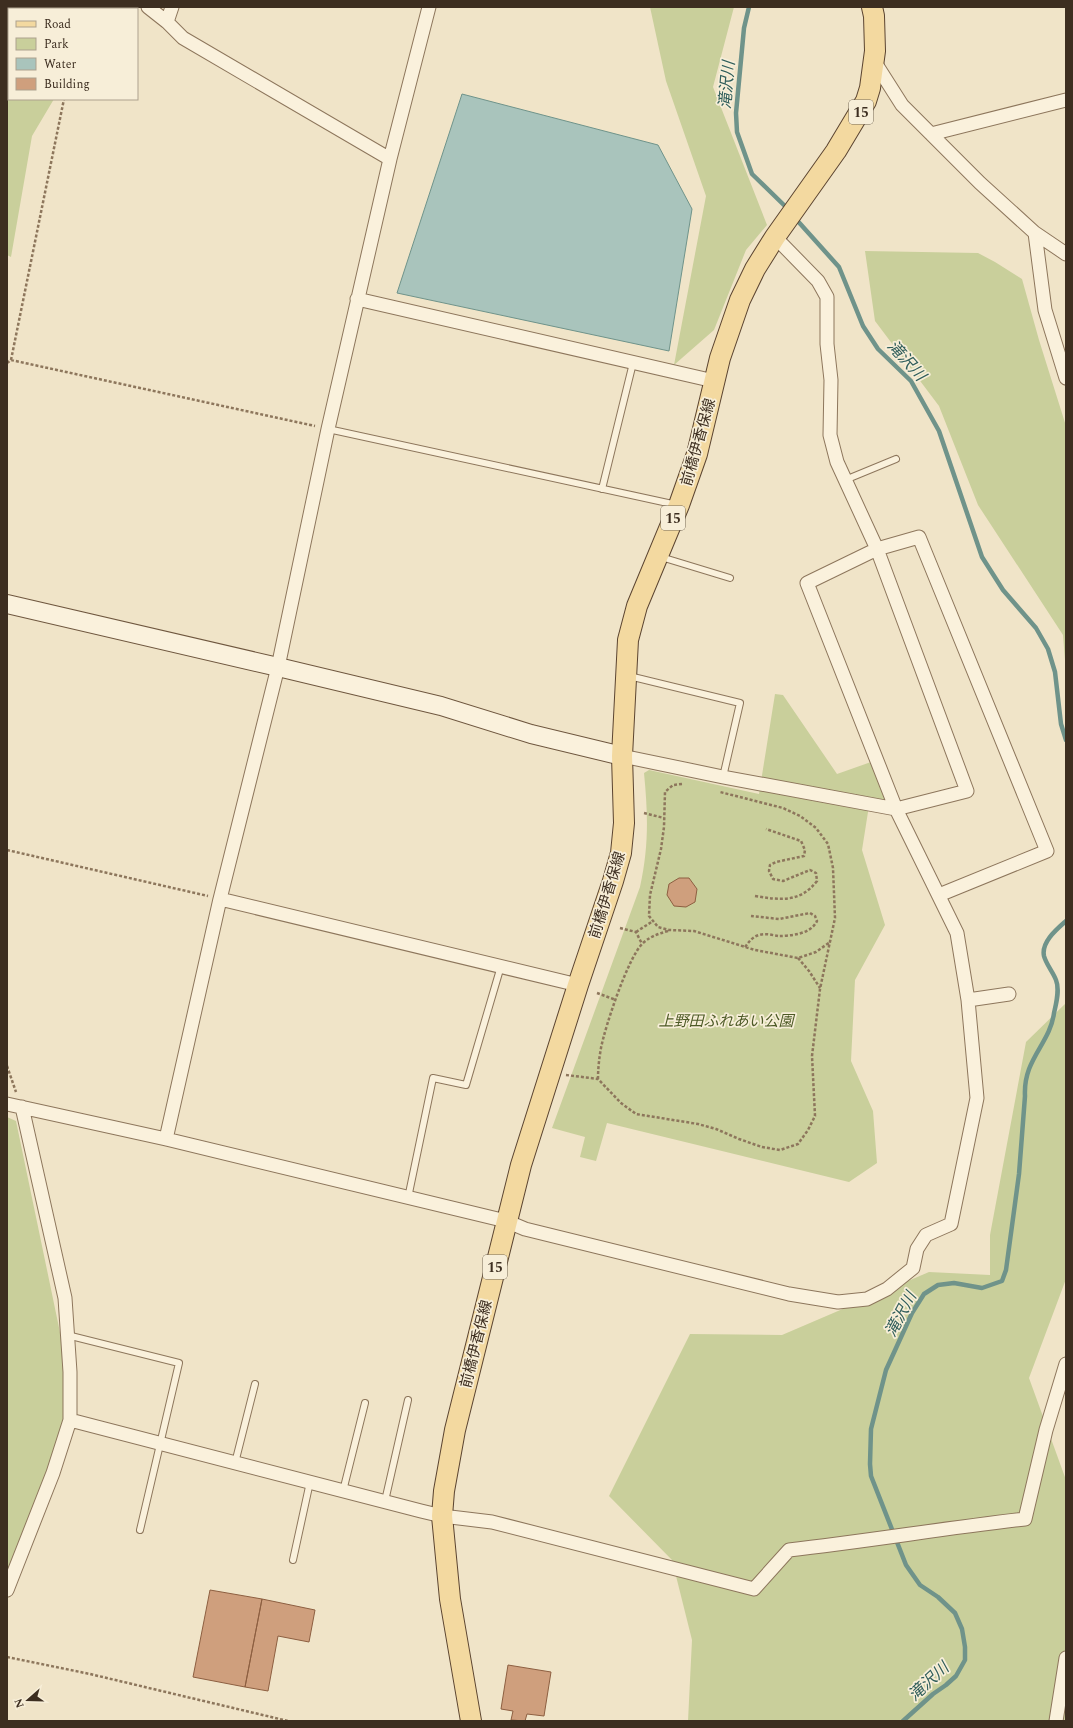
<svg xmlns="http://www.w3.org/2000/svg" width="1073" height="1728" viewBox="0 0 1073 1728" font-family="Spectral,'Noto Sans JP',serif">
	<style>
		.green { fill: #c9cf9b }
		.water { fill: #a9c4bc; stroke: #6f938a }
		.lines { fill: none; stroke-linecap: round; stroke-linejoin: round }
		.stream { stroke: #6f938a; stroke-width: 4.5 }
		.building { fill: #cf9f7d; stroke: #8d5f41 }
		.lane-casing { stroke: #8d765c; stroke-width: 8 }
		.street-casing { stroke: #8d765c; stroke-width: 15 }
		.secondary-casing { stroke: #6f573f; stroke-width: 20 }
		.primary-casing { stroke: #5b4430; stroke-width: 22 }
		.path { stroke: #8d765c; stroke-width: 2.5; stroke-dasharray: 3 2; stroke-linecap: butt }
		.lane { stroke: #faf1dc; stroke-width: 6 }
		.street { stroke: #faf1dc; stroke-width: 13 }
		.secondary { stroke: #faf1dc; stroke-width: 18 }
		.primary { stroke: #f3d9a0; stroke-width: 20 }
		.labels { text-anchor: middle; stroke-width: 3.5; stroke-linejoin: round; paint-order: stroke }
		.shield { fill: #f7eed8; stroke: #756857; stroke-width: 1 }
		.shield-label { font-size: 14px; font-weight: bold; fill: #3d2e20 }
		.street-label { font-size: 15px; fill: #3d2e20; stroke: #f7eed8 }
		.park-label { font-size: 15px; font-style: italic; fill: #4d5a26; stroke: #f7eed8 }
		.water-label { font-size: 16px; font-style: italic; fill: #2f5d5a; stroke: #f7eed8 }
	</style>
	<rect width="100%" height="100%" fill="#f0e4c8"/>
	<path class="green" d="M7,7H127L122,9H9V99H54L32,136L11,257L7,255Z
		M650,7H734L713,87L767,225L746,250L714,330L674,365L706,196L666,81Z
		M865,251L978,253L995,262L1022,279L1039,340L1066,426V673L1063,635L978,505L939,406L875,321Z
		M775,694L783,695L837,774L871,762L886,801H868V812L862,850L885,925L855,980L851,1061L873,1111L877,1163L849,1182L607,1123L596,1161L580,1157L585,1137L552,1128L640,887C649,846 648,814 644,773L649,770L759,794Z
		M1066,1003V1279L1029,1378L1066,1480V1721H688L692,1640L672,1560L609,1496L690,1334L782,1335L929,1272L990,1275V1235L1026,1042Z
		M7,1117L16,1121L62,1342L64,1373V1418L49,1471L7,1574Z"/>
	<path class="water" d="M462,94L658,145L692,209L669,351L397,293Z"/>
	<g class="lines">
		<path class="stream" d="M749,7L744,28L736,113L737,132L752,174L788,209
			M795,218L839,267L863,326L878,349L911,381L939,431L982,557L1003,590L1036,628L1048,649L1055,672L1061,724L1066,740
			M903,1721L933,1694L946,1685L956,1676L965,1660V1647L962,1629L955,1613L938,1597L920,1585L906,1565L871,1476L870,1464L871,1429L886,1370L912,1313L924,1294L938,1285L954,1283L982,1288L1002,1281L1006,1270L1019,1174L1025,1096C1023,1059 1050,1044 1054,1013C1056,1004 1060,990 1056,980C1053,972 1046,964 1044,956C1041,942 1057,929 1066,921"/>
	</g>
	<path class="building" d="M679,878H689L697,889L695,902L686,907L674,906L667,895L669,884Z
		M210,1590L262,1599L245,1687L193,1677Z
		M262,1599L315,1610L309,1642L278,1636L268,1691L245,1687Z
		M508,1665L551,1672L544,1716L527,1714L525,1721L511,1720L513,1711L501,1709Z"/>
	<g class="lines">
		<g class="lane-casing">
			<path id="lane" d="M328,429L677,505
				M845,480L896,459
				M602,489L633,363
				M661,557L730,578
				M629,676L740,703L723,777
				M408,1198L433,1078L466,1085L501,966
				M67,1335L179,1363L140,1530
				M235,1463L255,1384
				M343,1491L365,1403
				M385,1501L408,1400
				M293,1560L310,1482"/>
		</g>
		<g class="street-casing">
			<path id="street" d="M148,7L167,22L183,38L390,159
				M167,22L172,7
				M874,61L902,105L980,183L1035,233L1066,254
				M931,134L1066,100
				M1035,233L1045,310L1066,378
				M357,299L714,381
				M622,756L723,777L896,809L967,791L877,549L837,462L830,435L831,380L827,344V297L818,281L775,237
				M220,899L578,985
				M968,1000L1009,994
				M7,1104L166,1139L506,1221L525,1229L789,1294L838,1302L867,1299L887,1289L913,1268L917,1249L926,1235L951,1224L977,1098L968,1000L957,933L896,809L807,583L877,549L919,537L1047,851L939,895
				M166,1139L220,899L278,667L328,429L390,159L429,7
				M70,1420L421,1511L442,1516L492,1522L754,1589L789,1550C868,1541 946,1528 1025,1519L1046,1430L1066,1364
				M7,1590L53,1473L70,1420V1372L65,1298L22,1107
				M1056,1721L1066,1658"/>
		</g>
		<g class="secondary-casing">
			<path id="secondary" d="M7,604L278,667L441,706L531,734L622,756"/>
		</g>
		<g class="primary-casing">
			<path id="primary" d="M471,1721L450,1599L442,1516L444,1491L455,1430L521,1165L578,985L613,881L621,853L624,823L622,756L628,640L637,606L679,505L697,454L720,358L740,300L755,269L775,237L836,151L866,101L870,88L875,51L874,16L872,7"/>
		</g>
		<path class="path" d="M81,9V7
			M11,360L315,426
			M7,363L11,360L64,99
			M682,784L673,785L665,792L664,827L661,849L650,895L649,916L658,927L669,930L694,931L755,950L798,958L816,952L830,942
			M644,813L664,818
			M7,850L208,896
			M755,896C780,900 800,903 817,881L816,873L810,870L783,881L773,879L769,871L770,865L776,862L804,856L805,850L801,841L766,829
			M620,928L636,932L642,944
			M636,932L653,921
			M745,947C749,942 752,937 759,935C765,933 772,935 778,936C791,936 811,934 817,921L815,916L810,913L779,919L751,916
			M798,958L809,971L820,988
			M597,993L616,1000
			M7,1066L16,1092
			M566,1075L598,1079L621,1103L636,1114L698,1124L716,1129L739,1139L762,1147L780,1150L798,1144L808,1130L815,1116L812,1056L820,989L835,918L833,868L828,844L816,828L800,816L783,808L720,792
			M598,1079C598,1069 599,1059 601,1048C605,1027 628,957 643,943C651,936 658,934 668,931
			M7,1657L90,1674L288,1721"/>
		<use href="#lane" class="lane"/>
		<use href="#street" class="street"/>
		<use href="#secondary" class="secondary"/>
		<use href="#primary" class="primary"/>
	</g>
	<g class="labels">
		<g class="shield">
			<rect x="849" y="100" width="24" height="24" rx="3"/>
			<rect x="661" y="506" width="24" height="24" rx="3"/>
			<rect x="483" y="1255" width="24" height="24" rx="3"/>
		</g>
		<g class="shield-label">
			<text x="861" y="117">15</text>
			<text x="673" y="523">15</text>
			<text x="495" y="1272">15</text>
		</g>
		<g class="street-label">
			<text transform="translate(698 442) rotate(-74)" y="5">前橋伊香保線</text>
			<text transform="translate(607 895) rotate(-73)" y="5">前橋伊香保線</text>
			<text transform="translate(476 1344) rotate(-76)" y="5">前橋伊香保線</text>
		</g>
		<g class="park-label">
			<text x="726" y="1026">上野田ふれあい公園</text>
		</g>
		<g class="water-label">
			<text transform="translate(726 85) rotate(-85)" y="6">滝沢川</text>
			<text transform="translate(907 360) rotate(48)" y="6">滝沢川</text>
			<text transform="translate(900 1314) rotate(-62)" y="6">滝沢川</text>
			<text transform="translate(928 1681) rotate(-43)" y="6">滝沢川</text>
		</g>
	</g>
	<rect width="1073" height="1728" fill="none" stroke="#3d2e20" stroke-width="16"/>
	<rect x="8" y="8" width="130" height="92" fill="#f7eed8" stroke="#ada18e"/>
	<rect x="16" y="21" width="20" height="6" fill="#f3d9a0" stroke="#ada18e"/>
	<text x="44" y="28" font-size="12" fill="#3d2e20">Road</text>
	<rect x="16" y="38" width="20" height="12" fill="#c9cf9b" stroke="#ada18e"/>
	<text x="44" y="48" font-size="12" fill="#3d2e20">Park</text>
	<rect x="16" y="58" width="20" height="12" fill="#a9c4bc" stroke="#ada18e"/>
	<text x="44" y="68" font-size="12" fill="#3d2e20">Water</text>
	<rect x="16" y="78" width="20" height="12" fill="#cf9f7d" stroke="#ada18e"/>
	<text x="44" y="88" font-size="12" fill="#3d2e20">Building</text>
	<g transform="translate(28 1700) rotate(250)" stroke="#f7eed8" stroke-width="3" paint-order="stroke">
	<path d="M0-3L7 15L0 10L-7 15Z" fill="#3d2e20"/>
	<text y="-6" font-size="11" font-weight="bold" text-anchor="middle" fill="#3d2e20">N</text>
	</g>
</svg>
